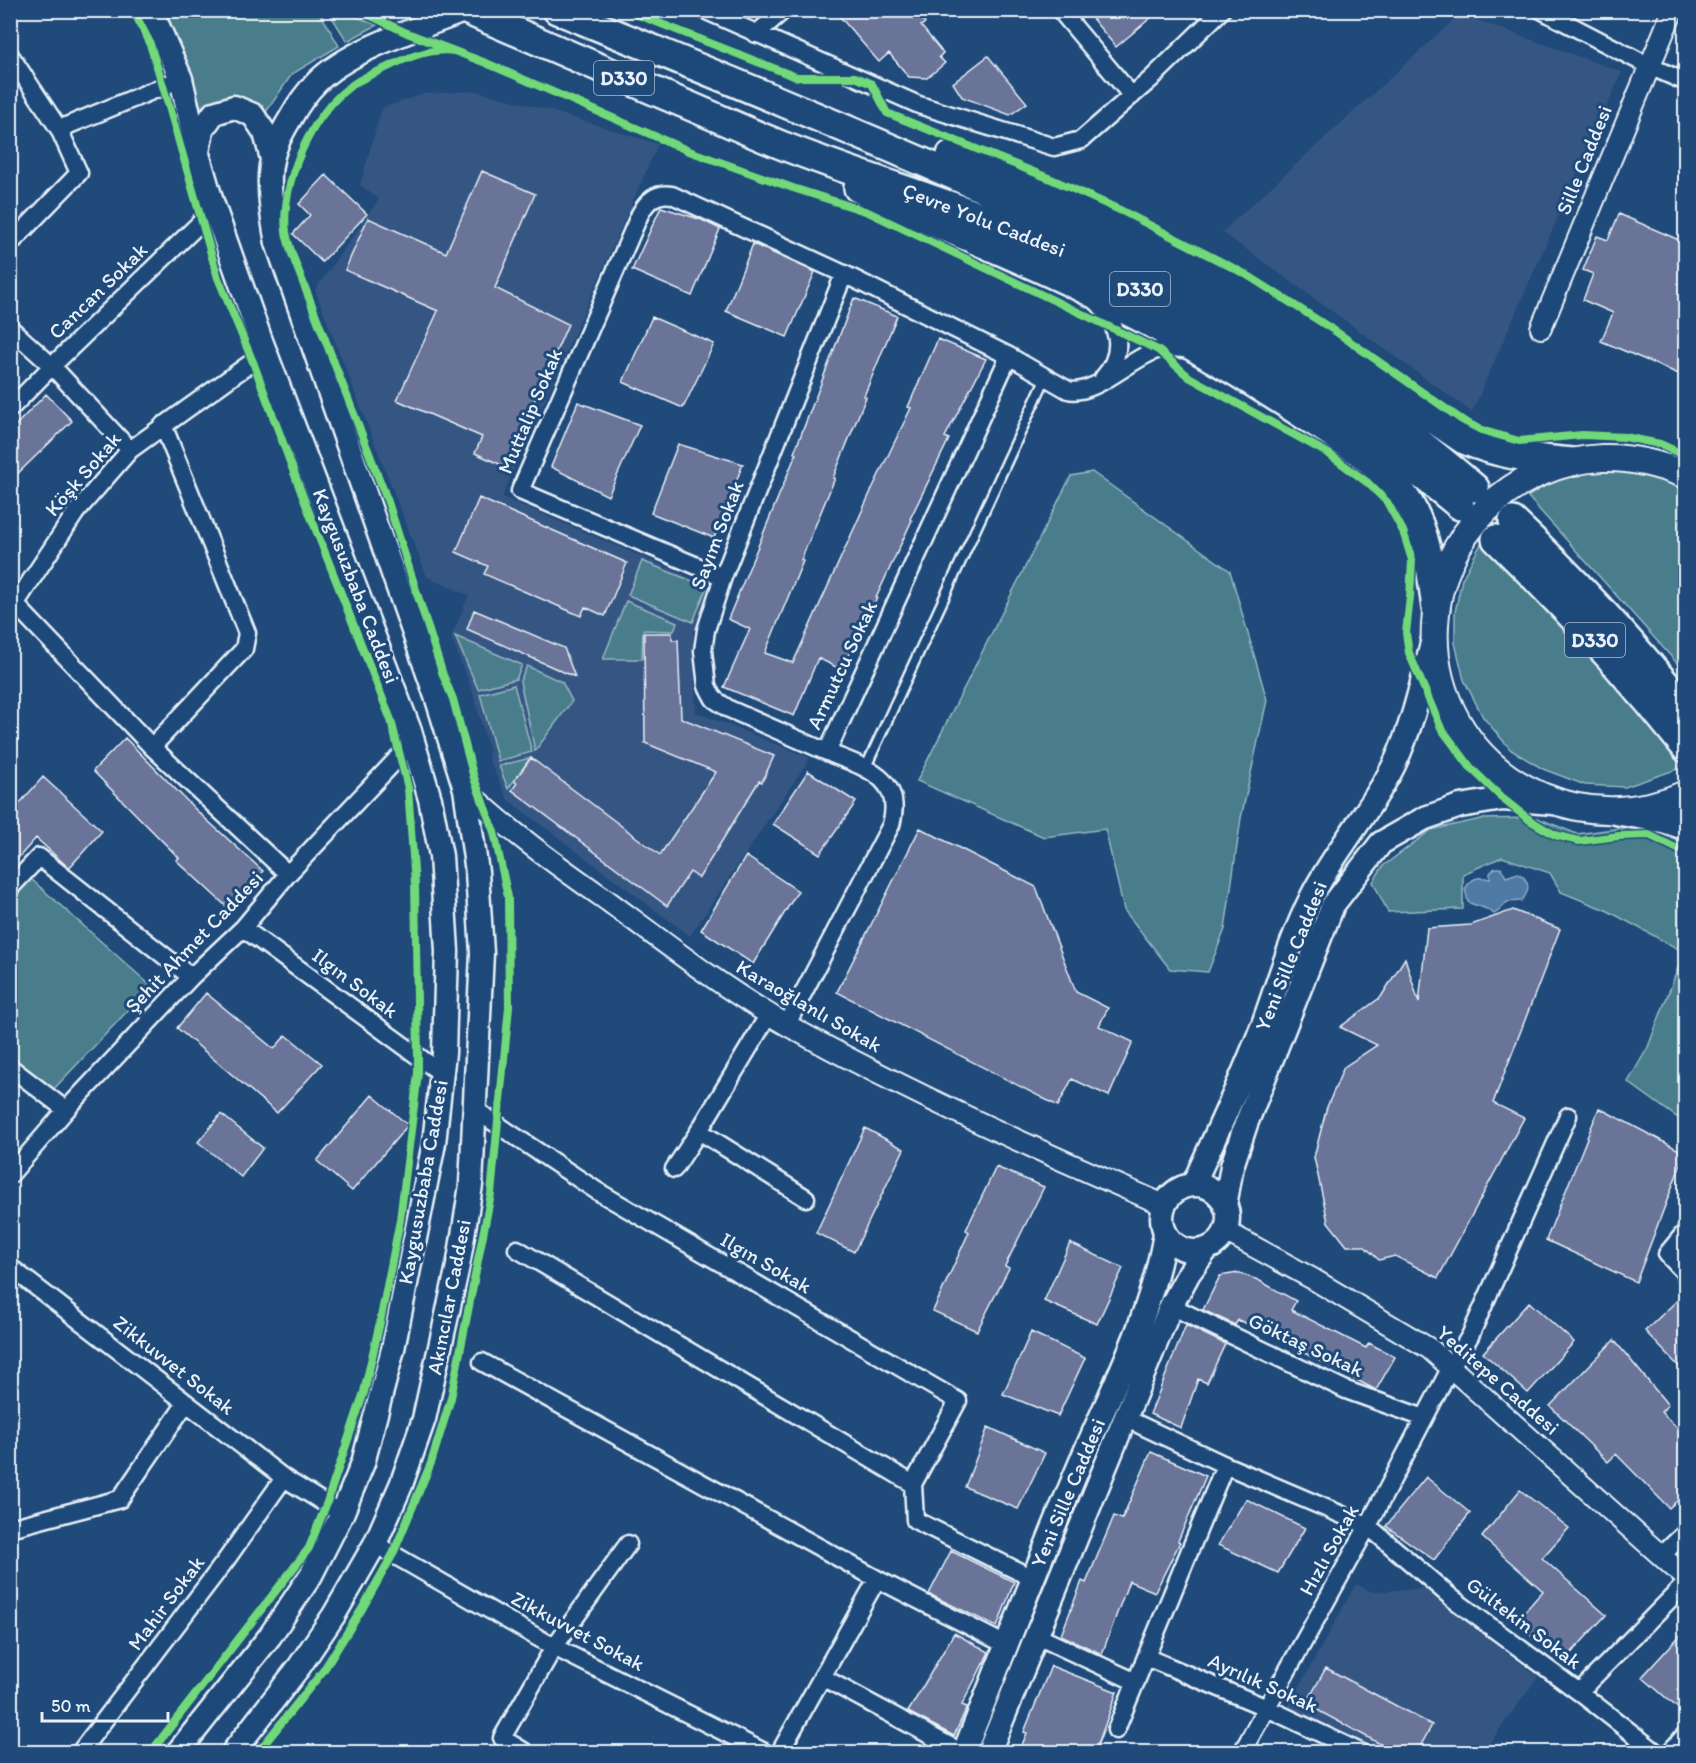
<svg xmlns="http://www.w3.org/2000/svg" width="1696" height="1763" viewBox="0 0 1696 1763" font-family="Itim,sans-serif">
	<style>
		.built { fill: #365683 }
		.green { fill: #487d8b; stroke: #98b7c2; stroke-width: 1.5 }
		.water { fill: #507aa5; stroke: #8daac6; stroke-width: 1.5 }
		.building { fill: #6b7398; stroke: #e8f1f8; stroke-width: 1.5 }
		.lines { fill: none; stroke-linecap: round; stroke-linejoin: round }
		.service-casing { stroke: #e8f1f8; stroke-width: 13 }
		.minor-casing { stroke: #e8f1f8; stroke-width: 21 }
		.tertiary-casing { stroke: #e8f1f8; stroke-width: 24 }
		.secondary-casing { stroke: #e8f1f8; stroke-width: 27 }
		.primary-casing { stroke: #e8f1f8; stroke-width: 30 }
		.trunk-casing { stroke: #e8f1f8; stroke-width: 32 }
		.service { stroke: #1f4a7a; stroke-width: 8 }
		.minor { stroke: #1f4a7a; stroke-width: 16 }
		.tertiary { stroke: #1f4a7a; stroke-width: 20 }
		.secondary { stroke: #1f4a7a; stroke-width: 22 }
		.primary { stroke: #1f4a7a; stroke-width: 26 }
		.trunk { stroke: #1f4a7a; stroke-width: 27 }
		.cycleway-casing { stroke: #1f4a7a; stroke-width: 11 }
		.cycleway { stroke: #71d979; stroke-width: 8 }
		.labels { text-anchor: middle; stroke-width: 6; stroke-linejoin: round; paint-order: stroke }
		.shield { fill: #1f4a7a; stroke: #acbfd2; stroke-width: 1.5 }
		.shield-label { font-size: 20px; font-weight: bold; fill: #e8f1f8 }
		.street-label { font-size: 21px; fill: #e8f1f8; stroke: #1f4a7a }
	</style>
	<rect width="100%" height="100%" fill="#1f4a7a"/>
	<filter id="ink" filterUnits="userSpaceOnUse"><feTurbulence type="fractalNoise" baseFrequency=".0167" numOctaves="2"/><feDisplacementMap in="SourceGraphic" scale="12" xChannelSelector="R" yChannelSelector="G"/><feConvolveMatrix kernelMatrix="1 2 1 2 8 2 1 2 1" color-interpolation-filters="sRGB"/></filter>
	<g filter="url(#ink)">
		<path class="built" d="M1460,14L1622,72L1472,412L1222,232Z
			M476,91L548,110L658,144L502,497L710,586L693,634L696,712L810,758L690,936L508,800L488,758L489,750L472,690L451,637L469,595L427,577L315,290L379,199L360,185L382,108L423,94Z
			M1356,1584L1372,1592L1423,1588L1538,1677L1483,1752H1371L1286,1711Z"/>
		<path class="green" d="M164,11H319L339,46L292,74L266,112C237,95 232,91 201,107Z
			M328,11H342L377,25L347,41Z
			M1603,469L1666,478L1685,487V672L1528,497L1554,479Z
			M1092,472L1230,571L1267,700L1241,818L1225,929L1208,972L1170,969L1124,910L1105,829L1044,837L917,781L1071,476Z
			M1482,542L1597,656L1684,767L1625,787L1585,785L1543,769L1511,750L1483,717L1464,680L1455,643V612L1462,579Z
			M642,561L707,587L693,622L628,595Z
			M626,601L677,622L674,631L643,630L642,659H603Z
			M455,636L522,665L516,679L478,689Z
			M527,666L562,682L572,701L535,751L520,681Z
			M514,685L532,752L498,761L480,694Z
			M530,758L508,789L499,766Z
			M1537,818L1577,834L1635,826L1682,839L1686,843L1685,1123L1628,1082L1648,1047L1684,952L1608,911L1561,892L1550,873L1502,857L1463,874V909L1388,912L1373,882L1383,866L1431,830L1481,819Z
			M31,879L151,986L51,1092L11,1061L10,900Z"/>
		<path class="water" d="M1495,868H1501L1506,877L1518,873C1530,880 1531,891 1521,901L1507,902L1500,910L1494,914C1486,906 1477,907 1468,902L1465,889C1472,878 1477,876 1490,879V873Z"/>
		<path class="building" d="M834,10H915L925,23L921,26L943,53L939,57L945,63L927,78L909,77L889,53L879,62Z
			M1085,10H1160L1116,47Z
			M988,56L1027,103L1010,115L962,97L953,83Z
			M482,171L535,194L495,288L568,324L506,467L475,453L482,437L397,400L438,311L345,270L368,218L446,253Z
			M326,175L367,214L322,262L293,234L310,215L299,204Z
			M661,207L702,220L720,229L692,296L632,270Z
			M1619,214L1686,243V377L1601,341L1613,313L1583,300L1593,274L1583,270L1597,236L1608,240Z
			M753,244L815,272L787,337L726,311Z
			M854,298L897,316L864,396L866,397L833,478H835L801,560L803,561L765,653L793,663L872,489L911,408L908,407L938,339L986,359L945,437L949,439L910,519L912,520L876,598H877L842,670L818,658L794,716L724,687L750,629L728,619L796,454L794,453Z
			M652,317L714,344L683,408L623,382Z
			M46,394L72,421L10,481V431Z
			M578,402L640,425L608,496L551,467Z
			M678,444L743,464L714,538L651,513Z
			M479,498L627,563L605,616L585,607L581,616L484,574L488,566L456,552Z
			M474,610L564,648L575,677L467,629Z
			M644,633H672V640H678L681,718L774,756L762,782L759,781L699,878L690,872L667,906L512,790L517,783L514,781L531,758L660,855L716,772L645,743Z
			M125,738L197,811L263,871L227,907L176,860L179,858L93,771Z
			M808,771L856,802L820,854L773,824Z
			M43,777L102,831L69,868L36,838L10,867V814Z
			M920,828L1036,887L1076,992L1108,1008L1099,1026L1133,1042L1109,1096L1072,1079L1058,1106L837,992Z
			M746,856L798,891L753,964L701,930Z
			M1513,910L1560,929L1493,1103L1524,1118L1438,1278L1395,1256L1379,1260L1364,1246H1347L1328,1222L1314,1157L1327,1107L1344,1067L1377,1045L1340,1027L1381,997L1405,958L1419,1003L1427,928L1471,925Z
			M206,993L274,1049L286,1035L322,1064L277,1113L177,1028Z
			M372,1095L408,1125L352,1191L317,1161Z
			M1599,1108L1685,1153L1636,1282L1546,1240Z
			M221,1114L263,1148L241,1177L198,1142Z
			M865,1128L904,1149L854,1252L816,1233Z
			M996,1167L1044,1187L1005,1266L1009,1268L977,1331L933,1311L969,1232L966,1230Z
			M1070,1243L1123,1268L1097,1324L1044,1301Z
			M1238,1273L1258,1280L1296,1301L1291,1310L1366,1348L1369,1343L1395,1357L1376,1390L1285,1343L1287,1340L1238,1320L1235,1325L1203,1310L1220,1276Z
			M1686,1292V1374L1645,1331Z
			M1529,1302L1574,1342L1528,1393L1483,1353Z
			M1186,1325L1225,1344L1207,1383L1198,1379L1181,1428L1150,1414Z
			M1031,1332L1085,1358L1058,1416L1003,1394Z
			M1614,1340L1668,1405L1661,1412L1686,1437V1493L1669,1508L1616,1454L1608,1462L1550,1406Z
			M988,1427L1045,1453L1018,1509L965,1487Z
			M1151,1452L1206,1476L1178,1541L1180,1542L1155,1592L1129,1581L1102,1654L1061,1635L1082,1581L1086,1583L1114,1516L1122,1519Z
			M1426,1477L1470,1513L1434,1560L1386,1526Z
			M1520,1490L1569,1528L1542,1558L1606,1615L1563,1662L1515,1622L1543,1591L1482,1537Z
			M1246,1499L1305,1528L1278,1573L1218,1545Z
			M951,1551L1014,1582L997,1627L929,1594Z
			M1686,1629V1715L1642,1677Z
			M954,1633L989,1652L962,1705L967,1707L954,1736L908,1712Z
			M1051,1666L1117,1692L1095,1752H1019L1027,1733L1024,1732Z
			M1326,1668L1432,1725L1417,1752H1395L1306,1704Z"/>
		<g class="lines">
			<g class="service-casing">
				<path id="service" d="M865,769L1046,377"/>
			</g>
			<g class="minor-casing">
				<path id="minor" d="M704,10L919,105L1054,147L1081,140L1151,79L1222,10
					M1060,10L1132,96
					M1541,10L1649,66L1686,82
					M756,34L784,10
					M10,55L59,129L79,173L10,244
					M59,129L181,79
					M1096,300C1118,324 1127,351 1103,378
					M10,328L52,366L130,450
					M10,409L52,366L201,222L212,202
					M723,577L520,491L640,214C647,201 656,192 672,195L844,274L1009,356L1068,390C1093,397 1131,358 1157,350C1168,347 1179,348 1190,350
					M10,601L16,605L152,747L288,874
					M10,612L76,512L130,450L266,352
					M152,747L244,649L247,633L163,425
					M827,752L729,709L714,699L707,686L703,651L706,630L723,577L844,274
					M10,888L39,857L191,977
					M243,928L441,1073
					M769,1014L699,1131L806,1198
					M787,1024L891,825C905,776 862,767 827,752L1009,356
					M10,1067L66,1110
					M474,1109L597,1191L958,1401L913,1484
					M674,1169L699,1131
					M10,1175L66,1110L191,977L243,928L288,874L413,742
					M1686,1231L1667,1254L1686,1274
					M517,1249L913,1484L915,1520L1032,1578
					M10,1267L284,1478L342,1514
					M1171,1306L1346,1390L1424,1418
					M482,1362L877,1579L1006,1645
					M1125,1418L1225,1465L1368,1526L1452,1598L1579,1692L1656,1752
					M10,1528L120,1499L186,1403
					M375,1544L554,1647L764,1752
					M1661,1556L1686,1532
					M1035,1635L1136,1682
					M1146,1657L1267,1708L1360,1752
					M822,1677L961,1752
					M1579,1692L1686,1583
					M1116,1730L1225,1465
					M80,1752L226,1560L284,1478
					M525,1752L502,1738L554,1647L628,1544
					M780,1752L877,1579
					M1242,1752L1368,1526L1451,1367L1470,1336L1568,1116
					M1670,1752L1686,1734"/>
			</g>
			<g class="tertiary-casing">
				<path id="tertiary" d="M1541,328L1673,10
					M465,789C509,831 558,866 608,901C666,944 724,989 787,1025C909,1093 1037,1150 1164,1205
					M1225,1231L1313,1279L1430,1349L1686,1578"/>
			</g>
			<g class="secondary-casing">
				<path id="secondary" d="M151,10L181,79L198,154L212,202L260,338L410,731L430,799L441,856L447,951L444,1053L434,1143L393,1349L363,1463L342,1514L311,1575L270,1636L178,1752
					M198,152L202,130L214,113L234,107L253,115L265,133L272,159
					M1193,1185C1217,1133 1241,1081 1262,1027C1278,983 1291,938 1312,896C1335,850 1371,811 1394,765C1413,725 1422,682 1433,639
					M1162 1218a33 33 0 1 1 66 0a33 33 0 1 1-66 0Z
					M1225,1206L1232,1166L1246,1124L1333,905L1381,843L1425,818L1460,806L1503,799L1553,803
					M233,1752L299,1667L334,1615L375,1544L401,1485L424,1419L459,1261L471,1185L482,953L477,872L465,789L437,699L277,243C273,221 269,198 270,175C271,154 279,137 290,119C297,106 306,93 317,82C351,48 421,28 466,10
					M964,1752C1002,1657 1039,1561 1079,1466C1111,1390 1152,1315 1165,1233
					M989,1752L1171,1306L1189,1273L1207,1249"/>
			</g>
			<g class="primary-casing">
				<path id="primary" d="M1686,475C1659,464 1631,457 1602,458C1513,462 1438,536 1435,625C1433,658 1441,692 1457,721C1477,756 1507,782 1544,797C1590,816 1641,814 1686,794"/>
			</g>
			<g class="trunk-casing">
				<path id="trunk" d="M466,10C537,41 607,71 678,101C712,115 746,131 781,145C875,182 973,209 1065,251C1208,316 1340,406 1460,506
					M557,10C702,69 848,128 991,192C1070,228 1150,264 1225,307C1315,358 1396,422 1475,488
					M951,155L1034,188L1107,220L1205,271L1269,308L1464,440C1500,456 1533,458 1572,462
					M858,188C934,225 1014,254 1090,292C1163,328 1234,369 1302,414C1340,439 1385,464 1409,503C1428,535 1431,572 1436,608
					M1513,521C1575,579 1632,642 1686,708
					M1496,539C1564,605 1627,674 1686,748
					M1618,811L1665,819L1686,826"/>
			</g>
			<use href="#service" class="service"/>
			<use href="#minor" class="minor"/>
			<use href="#tertiary" class="tertiary"/>
			<use href="#secondary" class="secondary"/>
			<use href="#primary" class="primary"/>
			<use href="#trunk" class="trunk"/>
			<g class="cycleway-casing">
				<path id="cycleway" d="M133,10L149,41L163,86L218,278L253,362L303,497L391,720L408,788L415,884L418,1058V1073L400,1220L380,1322L364,1392L326,1505L309,1548L151,1752
					M358,10L407,33L486,63L689,151L793,188L868,212L1158,350L1189,377L1329,454L1368,483L1387,502L1403,531L1412,560L1410,597L1406,633L1409,653L1441,728L1471,768L1503,799L1531,821L1555,835L1579,841L1619,836L1649,835L1686,853
					M626,10L796,77H855L872,84L887,113L1051,179L1122,211L1247,275L1335,331L1462,420L1481,430L1519,441L1582,435L1625,437L1660,444L1686,456
					M258,1752L323,1671L362,1609L393,1554L431,1463L451,1398L491,1194L509,1007L508,897L494,832L474,778L453,699L443,675L388,502L292,254C290,247 287,239 286,232C280,182 313,110 355,83C366,76 380,71 392,65C411,56 432,48 454,51"/>
			</g>
			<use href="#cycleway" class="cycleway"/>
		</g>
	</g>
	<g class="labels">
		<g class="shield">
			<rect x="594" y="61" width="60" height="34" rx="4.5"/>
			<rect x="1110" y="272" width="60" height="34" rx="4.5"/>
			<rect x="1565" y="623" width="60" height="34" rx="4.5"/>
		</g>
		<g class="shield-label">
			<text x="624" y="85">D330</text>
			<text x="1140" y="296">D330</text>
			<text x="1595" y="647">D330</text>
		</g>
		<g class="street-label">
			<text transform="translate(1584 160) rotate(-68)" y="7">Sille Caddesi</text>
			<text transform="translate(984 220) rotate(21)" y="7">Çevre Yolu Caddesi</text>
			<text transform="translate(98 291) rotate(-44)" y="7">Cancan Sokak</text>
			<text transform="translate(530 411) rotate(-67)" y="7">Muttalip Sokak</text>
			<text transform="translate(83 474) rotate(-49)" y="7">Köşk Sokak</text>
			<text transform="translate(717 535) rotate(-69)" y="7">Sayım Sokak</text>
			<text transform="translate(356 586) rotate(69)" y="7">Kaygusuzbaba Caddesi</text>
			<text transform="translate(842 665) rotate(-65)" y="7">Armutcu Sokak</text>
			<text transform="translate(194 942) rotate(-46)" y="7">Şehit Ahmet Caddesi</text>
			<text transform="translate(1291 956) rotate(-68)" y="7">Yeni Sille Caddesi</text>
			<text transform="translate(355 983) rotate(37)" y="7">Ilgın Sokak</text>
			<text transform="translate(809 1006) rotate(30)" y="7">Karaoğlanlı Sokak</text>
			<text transform="translate(423 1182) rotate(-80)" y="7">Kaygusuzbaba Caddesi</text>
			<text transform="translate(766 1263) rotate(30)" y="7">Ilgın Sokak</text>
			<text transform="translate(449 1297) rotate(-79)" y="7">Akıncılar Caddesi</text>
			<text transform="translate(1306 1345) rotate(25)" y="7">Göktaş Sokak</text>
			<text transform="translate(174 1365) rotate(38)" y="7">Zikkuvvet Sokak</text>
			<text transform="translate(1498 1380) rotate(41)" y="7">Yeditepe Caddesi</text>
			<text transform="translate(1068 1493) rotate(-67)" y="7">Yeni Sille Caddesi</text>
			<text transform="translate(1329 1550) rotate(-61)" y="7">Hızlı Sokak</text>
			<text transform="translate(166 1603) rotate(-53)" y="7">Mahir Sokak</text>
			<text transform="translate(1524 1623) rotate(37)" y="7">Gültekin Sokak</text>
			<text transform="translate(578 1631) rotate(28)" y="7">Zikkuvvet Sokak</text>
			<text transform="translate(1263 1683) rotate(24)" y="7">Ayrılık Sokak</text>
		</g>
	</g>
	<rect width="1696" height="1763" fill="none" stroke="#1f4a7a" stroke-width="36"/>
	<rect x="18" y="18" width="1660" height="1727" fill="none" stroke="#e8f1f8" stroke-width="2" filter="url(#ink)"/>
	<path d="M42 1712v9h126v-9" fill="none" stroke="#e8f1f8" stroke-width="3"/>
	<text x="51" y="1712" font-size="18" fill="#e8f1f8" stroke="#1f4a7a" stroke-width="4.5" paint-order="stroke">50 m</text>
</svg>
